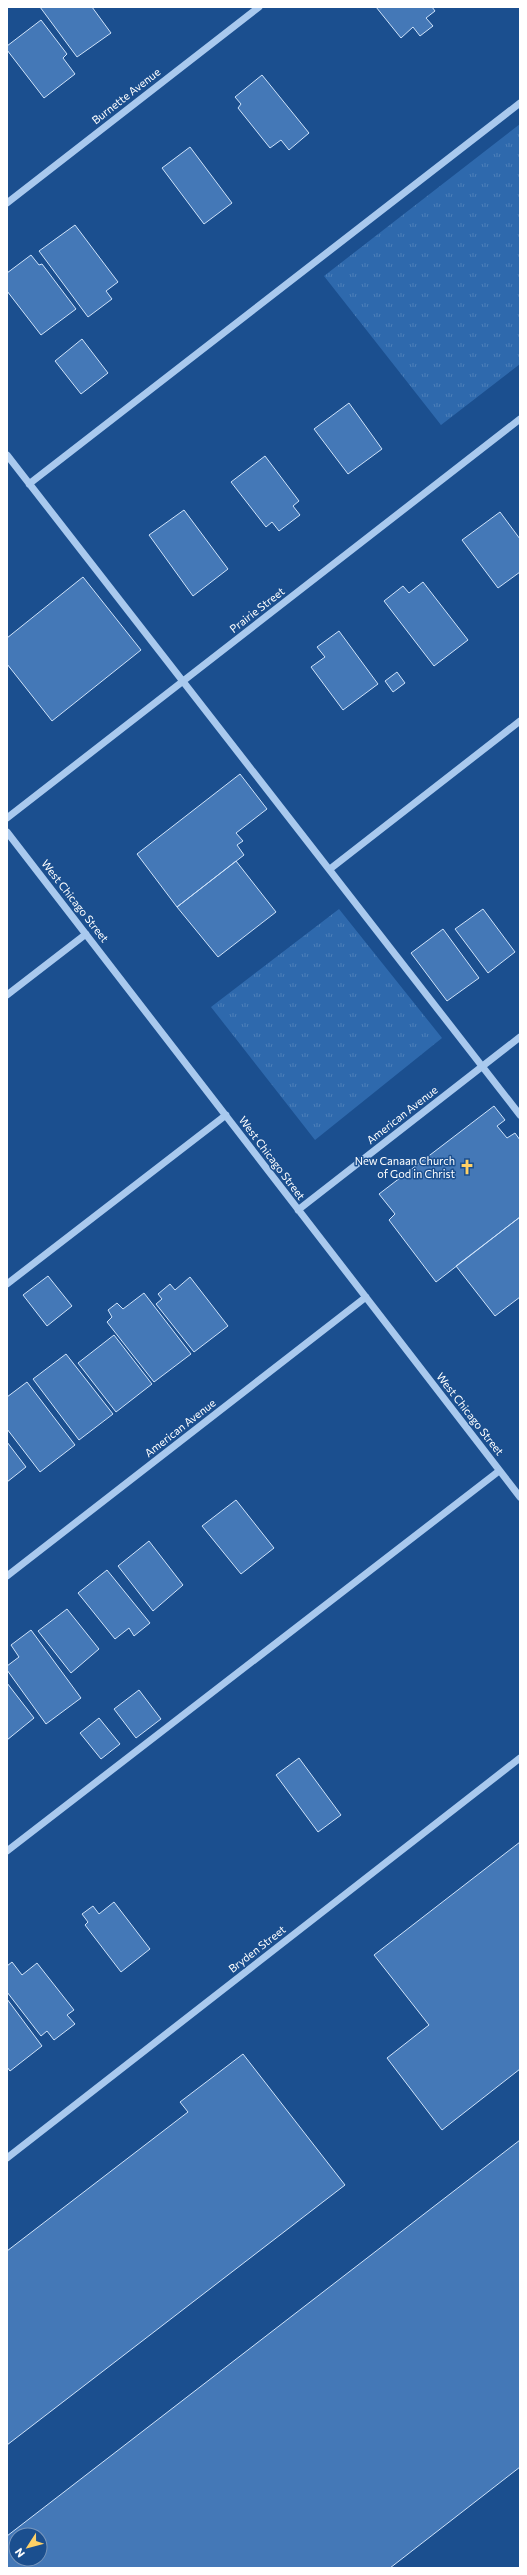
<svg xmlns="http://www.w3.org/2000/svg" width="527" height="2575" viewBox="0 0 527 2575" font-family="Commissioner,sans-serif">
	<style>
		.grass { fill: url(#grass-tufts) }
		.building { fill: #4478b7; stroke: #cfe3fa; fill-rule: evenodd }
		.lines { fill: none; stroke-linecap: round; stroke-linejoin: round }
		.minor { stroke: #a9c9ee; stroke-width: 7 }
		.labels { text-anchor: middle; stroke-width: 3; stroke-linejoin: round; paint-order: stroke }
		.street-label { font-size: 11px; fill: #fff; stroke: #1b4f8f }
		.poi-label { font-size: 11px; fill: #fff; stroke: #1b4f8f; text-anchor: end }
	</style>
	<defs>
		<pattern id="grass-tufts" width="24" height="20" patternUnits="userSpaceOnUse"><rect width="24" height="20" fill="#2e69ad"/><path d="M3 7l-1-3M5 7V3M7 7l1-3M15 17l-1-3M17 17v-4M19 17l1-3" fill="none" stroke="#4d80b9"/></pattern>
	</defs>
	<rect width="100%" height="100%" fill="#1b4f8f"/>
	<path class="grass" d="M520,124V364L441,425L324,276Z
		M339,909L442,1038L315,1140L211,1007Z"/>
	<path class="building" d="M40,7H92L111,33L77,57Z
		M376,7H432L435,11L426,18L433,26L420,36L413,27L401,38Z
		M41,20L67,54L63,58L75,74L44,98L7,50V46Z
		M262,75L309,133L289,150L281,140L270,148L238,108L241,104L235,97Z
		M190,147L232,203L204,224L162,168Z
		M75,225L118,282L106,291L112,299L88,317L39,251Z
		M31,255L39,265L42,264L76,309L41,335L7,291V273Z
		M82,339L108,373L81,394L55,361Z
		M349,403L382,449L348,474L314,429Z
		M265,456L299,501L293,506L300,515L279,531L272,522L266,527L231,482Z
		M184,510L228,569L193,596L149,535Z
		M500,512L520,539V572L498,588L462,540Z
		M83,577L141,650L52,721L7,664V638Z
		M423,582L468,640L434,666L384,601L403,586L409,593Z
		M339,631L378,684L343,710L311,667L325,657L317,647Z
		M397,672L405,683L393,692L385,681Z
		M240,774L267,809L236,833L243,841L237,845L244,855L177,907L137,854Z
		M236,861L276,912L218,957L177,907Z
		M483,909L515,952L488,973L455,929Z
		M443,929L479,978L447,1001L411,953Z
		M494,1106L505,1120L497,1126L507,1138L515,1133L520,1140V1217L436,1282L389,1220L395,1214L379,1194Z
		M520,1217V1297L495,1316L456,1266Z
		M48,1276L72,1306L47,1326L23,1295Z
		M190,1277L228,1326L194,1352L156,1304L162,1299L158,1294L170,1284L175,1290Z
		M144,1293L191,1354L154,1382L107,1322L112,1317L108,1310L117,1303L123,1309Z
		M114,1335L152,1384L116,1412L78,1363Z
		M66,1354L113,1414L79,1440L33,1379Z
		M27,1382L75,1445L40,1472L7,1429V1397Z
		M7,1442L26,1467L7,1482Z
		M236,1500L274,1548L241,1574L202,1526Z
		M149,1541L183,1585L153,1611L118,1566Z
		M107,1570L150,1623L134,1636L129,1628L115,1639L78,1593Z
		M67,1609L99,1649L71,1673L38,1631Z
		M31,1630L81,1698L46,1724L7,1670V1666L19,1657L11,1645Z
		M7,1683L34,1718L7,1740Z
		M139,1690L161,1719L136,1738L114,1709Z
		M99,1718L120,1744L101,1759L80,1733Z
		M299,1758L341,1815L318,1832L276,1775Z
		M520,1842V2069L442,2130L387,2058L429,2025L374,1955Z
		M114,1902L150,1949L121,1972L85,1925L88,1922L82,1914L93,1906L99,1914Z
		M12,1962L22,1975L37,1963L74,2010L67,2015L75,2024L54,2040L47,2031L41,2036L7,1992V1966Z
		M7,1999L42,2046L10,2071L7,2067Z
		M243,2054L345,2185L7,2445V2251L188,2112L180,2102Z
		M520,2140V2467L390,2568H7V2536ZM16,2535H40V2559H16Z"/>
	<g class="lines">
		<path class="minor" d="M7,203L259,7
			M7,455L520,1115
			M29,484L520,103
			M7,818L520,419
			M7,832L520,1497
			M330,869L520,721
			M7,995L86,934
			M298,1210L520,1037
			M7,1284L226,1115
			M7,1576L366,1297
			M7,1851L499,1471
			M7,2158L520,1758"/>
	</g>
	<defs>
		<g id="church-bare" transform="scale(1.2)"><path d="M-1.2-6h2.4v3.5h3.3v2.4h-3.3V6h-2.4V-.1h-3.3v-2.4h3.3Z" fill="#ffd166" stroke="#1b4f8f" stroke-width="2.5" paint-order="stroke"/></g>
	</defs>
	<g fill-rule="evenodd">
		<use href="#church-bare" x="467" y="1167"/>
	</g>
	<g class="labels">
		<g class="street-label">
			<text transform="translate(126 96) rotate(-38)" y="4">Burnette Avenue</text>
			<text transform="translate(257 610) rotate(-38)" y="4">Prairie Street</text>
			<text transform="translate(75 901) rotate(52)" y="4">West Chicago Street</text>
			<text transform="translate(402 1115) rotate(-38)" y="4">American Avenue</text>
			<text transform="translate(272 1158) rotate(53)" y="4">West Chicago Street</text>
			<text transform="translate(470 1414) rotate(52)" y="4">West Chicago Street</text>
			<text transform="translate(180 1428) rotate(-38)" y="4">American Avenue</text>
			<text transform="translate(257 1949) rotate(-38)" y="4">Bryden Street</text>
		</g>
		<g class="poi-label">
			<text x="455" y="1165">New Canaan Church<tspan x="455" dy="13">of God in Christ</tspan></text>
		</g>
	</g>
	<rect width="527" height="2575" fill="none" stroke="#ffffff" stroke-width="16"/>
	<g transform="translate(28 2547) rotate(234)"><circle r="19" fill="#1b4f8f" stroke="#7695bc"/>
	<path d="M0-3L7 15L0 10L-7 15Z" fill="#ffd166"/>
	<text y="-6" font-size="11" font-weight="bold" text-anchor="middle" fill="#ffffff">N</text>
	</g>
</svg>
